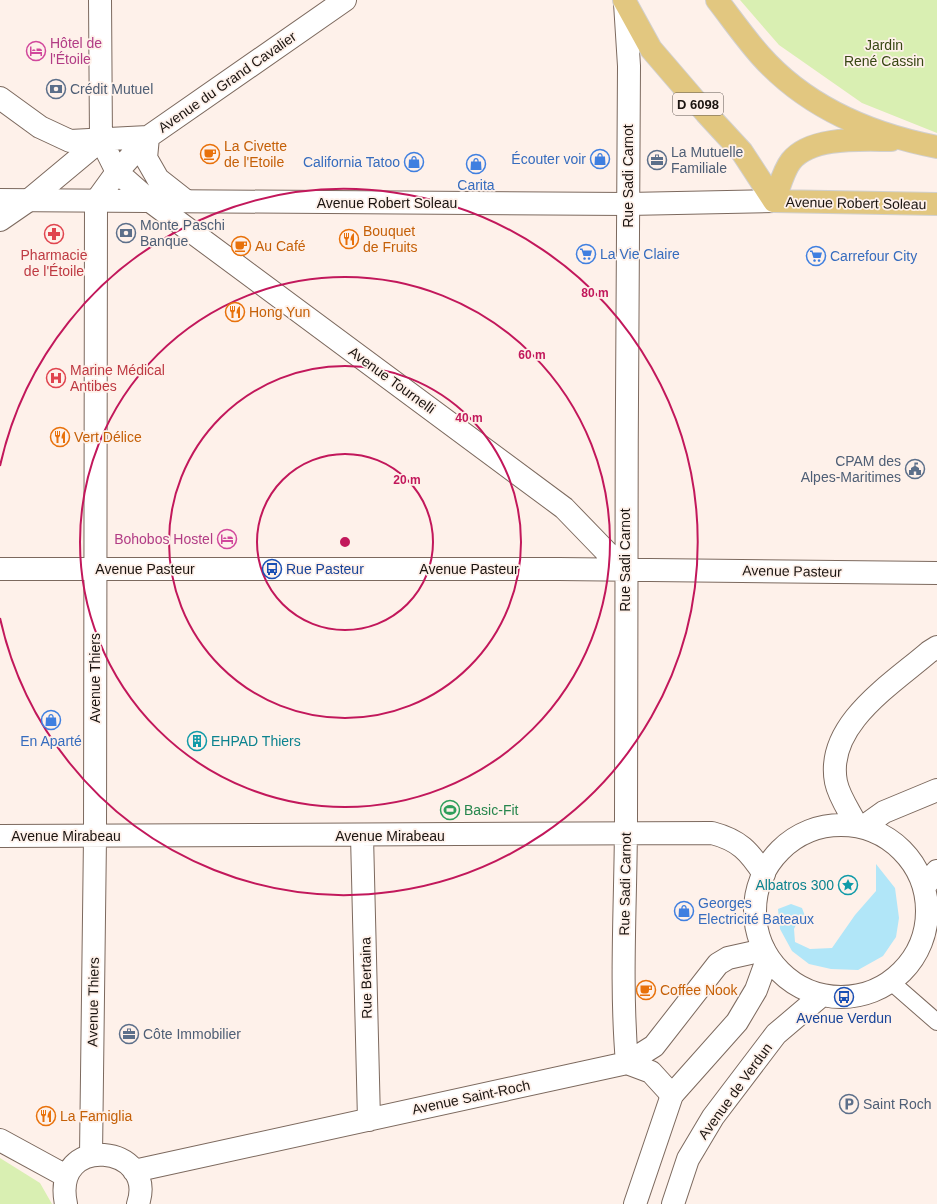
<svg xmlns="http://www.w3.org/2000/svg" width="937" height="1204" viewBox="0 0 937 1204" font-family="Arial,sans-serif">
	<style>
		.green { fill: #d9efb2 }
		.water { fill: #b1e6f8 }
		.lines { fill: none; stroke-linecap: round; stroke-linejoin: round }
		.service-casing { stroke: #7c695e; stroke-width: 18 }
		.minor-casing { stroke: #7c695e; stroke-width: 24 }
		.tertiary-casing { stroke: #7c695e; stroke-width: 24 }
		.primary-casing { stroke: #d1d0cf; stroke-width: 24 }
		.service { stroke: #fff; stroke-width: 16 }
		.minor { stroke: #fff; stroke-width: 22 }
		.tertiary { stroke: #fff; stroke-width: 22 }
		.primary { stroke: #e2c780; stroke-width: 22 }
		.ring { fill: none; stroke: #c2185b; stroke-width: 2 }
		.labels { text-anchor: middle; stroke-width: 3.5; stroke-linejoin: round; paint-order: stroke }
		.shield { fill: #fef1ea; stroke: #5f5651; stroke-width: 1 }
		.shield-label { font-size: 13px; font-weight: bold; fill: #1b1410 }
		.hotel-label { font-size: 14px; fill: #b23c85; stroke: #fef1ea; text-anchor: start }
		.park-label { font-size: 14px; fill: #384713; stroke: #fef1ea }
		.street-label { font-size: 14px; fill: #1b1410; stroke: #fef1ea }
		.service-label { font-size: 14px; fill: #4e5e75; stroke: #fef1ea; text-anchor: start }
		.food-label { font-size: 14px; fill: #c56008; stroke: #fef1ea; text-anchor: start }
		.shop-label { font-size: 14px; fill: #366cbe; stroke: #fef1ea; text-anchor: start }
		.health-label { font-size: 14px; fill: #be3a42; stroke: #fef1ea }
		.transit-label { font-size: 14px; fill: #164399; stroke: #fef1ea; text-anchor: start }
		.culture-label { font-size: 14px; fill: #0d838f; stroke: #fef1ea; text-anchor: start }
		.leisure-label { font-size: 14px; fill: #27864d; stroke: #fef1ea; text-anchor: start }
		.centre { fill: #c2185b; stroke: #fef1ea; stroke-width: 2 }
		.ring-label { font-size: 12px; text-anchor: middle; font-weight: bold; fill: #c2185b; stroke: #fef1ea; stroke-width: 3.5; stroke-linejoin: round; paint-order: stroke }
	</style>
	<rect width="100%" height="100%" fill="#fef1ea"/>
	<path class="green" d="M740,0H937V133L862,103L779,45Z
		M0,1158L40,1183L52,1204H0Z"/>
	<path class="water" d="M876,864L895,888L899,918L896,937L883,956L858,970L831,969L809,964L792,951L780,929L778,909L791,904L802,908L805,916L799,918L794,929L795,942L810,949L832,948L855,915L876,891Z"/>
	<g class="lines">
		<g class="service-casing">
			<path id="service" d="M890,981L937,1022"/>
		</g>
		<g class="minor-casing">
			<path id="minor" d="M100,0L101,140L117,172L150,201L564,508L624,570
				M625,3L629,66C628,316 625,567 626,817C626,899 620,981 627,1063
				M0,98L40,127L70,141L148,137L345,0
				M148,137L146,158L158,179L186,201
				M0,220L29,200L101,140
				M0,569H559L937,573
				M0,836L712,833C739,840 749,851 764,874
				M362,836L369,1120
				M627,1063L651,1072L672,1095
				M0,1140L66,1176
				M91,1155L95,837L96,201L117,172L148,137
				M134,1171L627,1063L654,1046L718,964L728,958L764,950
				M66,1204C51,1132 158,1145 138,1204"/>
		</g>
		<g class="tertiary-casing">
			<path id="tertiary" d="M0,200L628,204L774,201
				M755 911a86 86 0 1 1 172 0a86 86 0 1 1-172 0Z
				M857,826C850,812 839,797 836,782C825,725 892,684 929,652L937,647
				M863,827L884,812L937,790
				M924,887L937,871
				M635,1204L672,1095L737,1022L756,990L768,957
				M673,1204L688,1159L713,1117L776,1034L822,995"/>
		</g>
		<g class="primary-casing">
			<path id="primary" d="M624,0L651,49L706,113L742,152L774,201
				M717,0C731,18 745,38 760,55C806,107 870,134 937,147
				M774,201L937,204
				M774,201C779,189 783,171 791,161C811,136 862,140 891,140"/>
		</g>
		<use href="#service" class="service"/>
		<use href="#minor" class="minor"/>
		<use href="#tertiary" class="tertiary"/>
		<use href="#primary" class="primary"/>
	</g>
	<g class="ring">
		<circle cx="345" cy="542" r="88"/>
		<circle cx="345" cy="542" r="176"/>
		<circle cx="345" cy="542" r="265"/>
		<path d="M0 466A353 353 0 1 1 0 618"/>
	</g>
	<defs>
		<g id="hotel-ring" transform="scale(1)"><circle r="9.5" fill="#fef1ea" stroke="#d1479c" stroke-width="1.5"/><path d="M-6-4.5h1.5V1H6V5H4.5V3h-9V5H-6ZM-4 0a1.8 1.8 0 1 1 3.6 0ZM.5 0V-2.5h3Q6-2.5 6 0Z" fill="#d1479c"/></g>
		<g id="bank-ring" transform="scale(1)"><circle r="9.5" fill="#fef1ea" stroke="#5c6f8a" stroke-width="1.5"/><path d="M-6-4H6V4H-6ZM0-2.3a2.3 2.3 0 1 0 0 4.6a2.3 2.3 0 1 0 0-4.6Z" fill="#5c6f8a"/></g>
		<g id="cafe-ring" transform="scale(1)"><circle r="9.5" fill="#fef1ea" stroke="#e8710a" stroke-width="1.5"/><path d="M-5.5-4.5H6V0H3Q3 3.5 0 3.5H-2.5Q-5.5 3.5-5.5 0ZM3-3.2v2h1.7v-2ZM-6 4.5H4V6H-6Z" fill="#e8710a"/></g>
		<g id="shop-ring" transform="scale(1)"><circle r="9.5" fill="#fef1ea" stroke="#3f7fe0" stroke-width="1.5"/><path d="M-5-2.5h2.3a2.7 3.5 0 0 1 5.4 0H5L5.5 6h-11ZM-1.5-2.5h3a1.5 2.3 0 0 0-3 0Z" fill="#3f7fe0"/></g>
		<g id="office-ring" transform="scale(1)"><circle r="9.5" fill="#fef1ea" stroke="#5c6f8a" stroke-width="1.5"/><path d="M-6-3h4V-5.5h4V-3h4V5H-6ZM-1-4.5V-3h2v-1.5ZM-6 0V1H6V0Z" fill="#5c6f8a"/></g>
		<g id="pharmacy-ring" transform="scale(1)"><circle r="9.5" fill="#fef1ea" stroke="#e0444e" stroke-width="1.5"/><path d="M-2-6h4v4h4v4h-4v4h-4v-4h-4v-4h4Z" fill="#e0444e"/></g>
		<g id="restaurant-ring" transform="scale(1)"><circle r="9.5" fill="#fef1ea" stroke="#e8710a" stroke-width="1.5"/><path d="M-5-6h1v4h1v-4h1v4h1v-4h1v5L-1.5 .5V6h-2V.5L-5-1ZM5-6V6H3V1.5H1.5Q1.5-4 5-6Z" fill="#e8710a"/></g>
		<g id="supermarket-ring" transform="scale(1)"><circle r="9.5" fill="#fef1ea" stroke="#3f7fe0" stroke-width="1.5"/><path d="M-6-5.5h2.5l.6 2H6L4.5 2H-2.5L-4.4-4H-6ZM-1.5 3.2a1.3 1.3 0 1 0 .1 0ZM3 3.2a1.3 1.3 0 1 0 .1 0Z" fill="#3f7fe0"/></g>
		<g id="hospital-ring" transform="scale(1)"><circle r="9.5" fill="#fef1ea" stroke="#e0444e" stroke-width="1.5"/><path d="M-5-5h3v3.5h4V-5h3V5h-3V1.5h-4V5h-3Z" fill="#e0444e"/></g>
		<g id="civic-ring" transform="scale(1)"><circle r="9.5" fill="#fef1ea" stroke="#5c6f8a" stroke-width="1.5"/><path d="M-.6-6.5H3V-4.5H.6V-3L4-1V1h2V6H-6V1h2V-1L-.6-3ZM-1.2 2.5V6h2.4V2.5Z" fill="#5c6f8a"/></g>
		<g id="bus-ring" transform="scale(1)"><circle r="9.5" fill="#fef1ea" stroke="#1a4fb4" stroke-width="1.5"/><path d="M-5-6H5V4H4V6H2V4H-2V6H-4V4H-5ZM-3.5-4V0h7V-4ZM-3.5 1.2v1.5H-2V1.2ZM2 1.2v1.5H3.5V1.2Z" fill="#1a4fb4"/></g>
		<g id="building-ring" transform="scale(1)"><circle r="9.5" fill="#fef1ea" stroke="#0f9aa8" stroke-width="1.5"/><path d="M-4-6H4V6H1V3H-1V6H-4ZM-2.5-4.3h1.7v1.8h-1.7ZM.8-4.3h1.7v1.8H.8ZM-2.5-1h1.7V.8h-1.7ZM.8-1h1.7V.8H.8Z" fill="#0f9aa8"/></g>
		<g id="stadium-ring" transform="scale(1)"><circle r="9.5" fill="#fef1ea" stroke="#2e9e5b" stroke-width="1.5"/><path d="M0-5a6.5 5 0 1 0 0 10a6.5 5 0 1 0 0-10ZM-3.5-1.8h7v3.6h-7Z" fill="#2e9e5b"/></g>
		<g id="sight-ring" transform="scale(1)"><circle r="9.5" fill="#fef1ea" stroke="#0f9aa8" stroke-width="1.5"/><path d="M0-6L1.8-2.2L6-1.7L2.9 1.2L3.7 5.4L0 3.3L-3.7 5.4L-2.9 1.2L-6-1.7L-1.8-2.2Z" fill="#0f9aa8"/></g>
		<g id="parking-ring" transform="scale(1)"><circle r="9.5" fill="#fef1ea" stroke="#5c6f8a" stroke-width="1.5"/><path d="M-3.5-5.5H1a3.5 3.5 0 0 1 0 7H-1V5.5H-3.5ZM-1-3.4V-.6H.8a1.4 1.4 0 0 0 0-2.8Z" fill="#5c6f8a"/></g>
	</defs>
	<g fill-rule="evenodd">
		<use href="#hotel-ring" x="36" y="51"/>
		<use href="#bank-ring" x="56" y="89"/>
		<use href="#cafe-ring" x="210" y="154"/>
		<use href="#shop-ring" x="600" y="159"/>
		<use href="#office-ring" x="657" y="160"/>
		<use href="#shop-ring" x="414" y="162"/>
		<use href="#shop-ring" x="476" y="164"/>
		<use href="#bank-ring" x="126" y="233"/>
		<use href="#pharmacy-ring" x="54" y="234"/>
		<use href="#restaurant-ring" x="349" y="239"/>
		<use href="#cafe-ring" x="241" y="246"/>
		<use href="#supermarket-ring" x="586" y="254"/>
		<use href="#supermarket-ring" x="816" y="256"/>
		<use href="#restaurant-ring" x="235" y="312"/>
		<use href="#hospital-ring" x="56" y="378"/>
		<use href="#restaurant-ring" x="60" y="437"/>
		<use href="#civic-ring" x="915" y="469"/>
		<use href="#hotel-ring" x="227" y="539"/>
		<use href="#bus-ring" x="272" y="569"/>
		<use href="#shop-ring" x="51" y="720"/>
		<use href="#building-ring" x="197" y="741"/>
		<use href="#stadium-ring" x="450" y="810"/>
		<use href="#sight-ring" x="848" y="885"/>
		<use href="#shop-ring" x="684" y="911"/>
		<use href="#cafe-ring" x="646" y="990"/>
		<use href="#bus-ring" x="844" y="997"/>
		<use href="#office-ring" x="129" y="1034"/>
		<use href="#parking-ring" x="849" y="1104"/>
		<use href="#restaurant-ring" x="46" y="1116"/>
	</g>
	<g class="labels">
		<rect class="shield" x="673" y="93" width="50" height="22" rx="3"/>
		<g class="shield-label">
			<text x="698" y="109">D 6098</text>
		</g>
		<g class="hotel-label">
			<text x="50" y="48">Hôtel de<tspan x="50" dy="16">l'Étoile</tspan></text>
			<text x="213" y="544" text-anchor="end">Bohobos Hostel</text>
		</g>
		<g class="park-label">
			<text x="884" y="50">Jardin<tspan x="884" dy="16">René Cassin</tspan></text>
		</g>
		<g class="street-label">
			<text transform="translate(227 82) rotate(-35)" y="5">Avenue du Grand Cavalier</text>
			<text transform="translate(628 176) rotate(-90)" y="5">Rue Sadi Carnot</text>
			<text x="387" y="208">Avenue Robert Soleau</text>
			<text transform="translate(856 203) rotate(1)" y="5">Avenue Robert Soleau</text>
			<text transform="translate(392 380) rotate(36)" y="5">Avenue Tournelli</text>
			<text transform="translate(625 560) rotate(-90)" y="5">Rue Sadi Carnot</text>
			<text x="145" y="574">Avenue Pasteur</text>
			<text x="469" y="574">Avenue Pasteur</text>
			<text transform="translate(792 571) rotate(1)" y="5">Avenue Pasteur</text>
			<text transform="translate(95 678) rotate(-90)" y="5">Avenue Thiers</text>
			<text x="66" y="841">Avenue Mirabeau</text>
			<text x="390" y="841">Avenue Mirabeau</text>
			<text transform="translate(625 884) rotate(-89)" y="5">Rue Sadi Carnot</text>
			<text transform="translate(366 978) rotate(-91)" y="5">Rue Bertaina</text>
			<text transform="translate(93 1002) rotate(-89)" y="5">Avenue Thiers</text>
			<text transform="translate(735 1091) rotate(-54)" y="5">Avenue de Verdun</text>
			<text transform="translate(471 1097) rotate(-12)" y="5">Avenue Saint-Roch</text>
		</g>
		<g class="service-label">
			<text x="70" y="94">Crédit Mutuel</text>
			<text x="671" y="157">La Mutuelle<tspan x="671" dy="16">Familiale</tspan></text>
			<text x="140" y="230">Monte Paschi<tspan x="140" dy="16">Banque</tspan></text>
			<text x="901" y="466" text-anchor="end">CPAM des<tspan x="901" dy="16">Alpes-Maritimes</tspan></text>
			<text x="143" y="1039">Côte Immobilier</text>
			<text x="863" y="1109">Saint Roch</text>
		</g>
		<g class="food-label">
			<text x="224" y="151">La Civette<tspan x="224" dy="16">de l'Etoile</tspan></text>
			<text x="363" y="236">Bouquet<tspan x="363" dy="16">de Fruits</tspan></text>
			<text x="255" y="251">Au Café</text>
			<text x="249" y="317">Hong Yun</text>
			<text x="74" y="442">Vert Délice</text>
			<text x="660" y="995">Coffee Nook</text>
			<text x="60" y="1121">La Famiglia</text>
		</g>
		<g class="shop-label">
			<text x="586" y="164" text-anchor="end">Écouter voir</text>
			<text x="400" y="167" text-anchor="end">California Tatoo</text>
			<text x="476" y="190" text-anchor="middle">Carita</text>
			<text x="600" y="259">La Vie Claire</text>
			<text x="830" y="261">Carrefour City</text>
			<text x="51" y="746" text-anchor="middle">En Aparté</text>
			<text x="698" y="908">Georges<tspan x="698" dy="16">Electricité Bateaux</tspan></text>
		</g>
		<g class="health-label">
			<text x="54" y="260">Pharmacie<tspan x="54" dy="16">de l'Étoile</tspan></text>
			<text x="70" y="375" text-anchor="start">Marine Médical<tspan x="70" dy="16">Antibes</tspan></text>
		</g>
		<g class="transit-label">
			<text x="286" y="574">Rue Pasteur</text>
			<text x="844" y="1023" text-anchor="middle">Avenue Verdun</text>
		</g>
		<g class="culture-label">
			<text x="211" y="746">EHPAD Thiers</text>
			<text x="834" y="890" text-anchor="end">Albatros 300</text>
		</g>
		<g class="leisure-label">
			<text x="464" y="815">Basic-Fit</text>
		</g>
	</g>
	<circle cx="345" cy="542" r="6" class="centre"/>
	<g class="ring-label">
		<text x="595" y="297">80 m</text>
		<text x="532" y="359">60 m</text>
		<text x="469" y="422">40 m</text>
		<text x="407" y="484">20 m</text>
	</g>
</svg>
